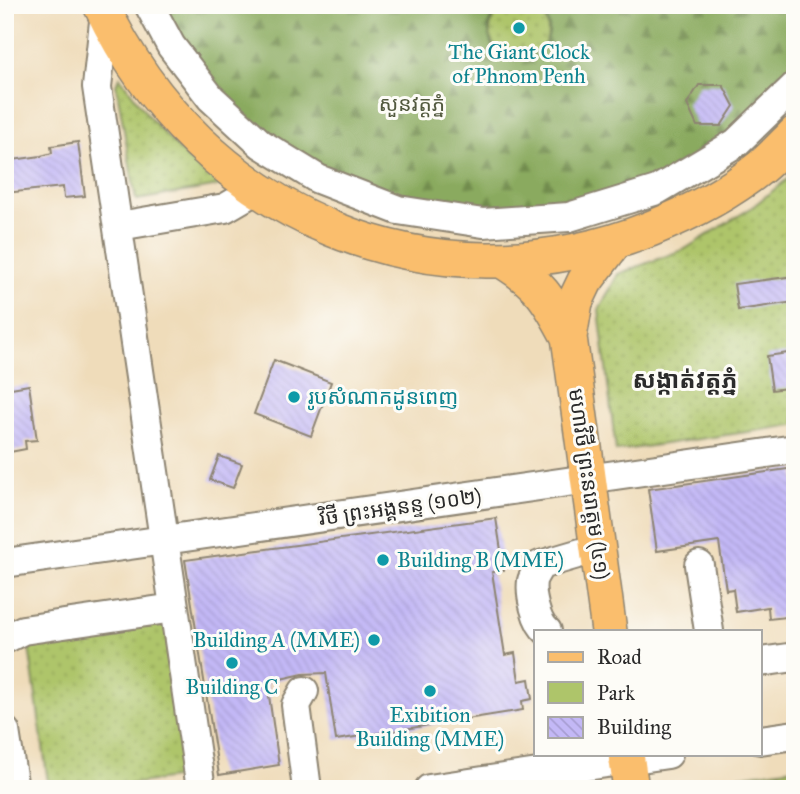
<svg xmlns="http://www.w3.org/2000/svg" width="800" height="794" viewBox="0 0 800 794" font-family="'IM FELL Great Primer','Noto Sans Khmer',serif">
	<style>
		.green { fill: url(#green-dots); stroke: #6c784a; stroke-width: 2 }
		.forest { fill: url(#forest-firs); stroke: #5a6a44; stroke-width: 2 }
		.building { fill: url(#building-back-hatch) }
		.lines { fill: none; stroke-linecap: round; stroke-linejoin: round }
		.minor-casing { stroke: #8d8472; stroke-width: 32 }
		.major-casing { stroke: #8d8472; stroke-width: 38 }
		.minor { stroke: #fff; stroke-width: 28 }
		.major { stroke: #fabe6d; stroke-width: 35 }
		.culture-dot { fill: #0f9aa8; stroke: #fdfcf7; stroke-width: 2.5 }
		.labels { text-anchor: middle; stroke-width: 6; stroke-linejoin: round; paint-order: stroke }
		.culture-label { font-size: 21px; fill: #0d838f; stroke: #fdfcf7 }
		.park-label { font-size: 21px; fill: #52593e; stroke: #fdfcf7 }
		.street-label { font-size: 21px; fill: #2b2b2b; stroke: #fdfcf7 }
		.quarter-label { font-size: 24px; font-weight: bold; fill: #2b2b2b; stroke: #fdfcf7 }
	</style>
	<defs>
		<pattern id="green-dots" width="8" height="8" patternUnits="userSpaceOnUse" patternTransform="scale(1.75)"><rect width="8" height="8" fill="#aec56a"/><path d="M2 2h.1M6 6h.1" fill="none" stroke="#96a95c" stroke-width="1.8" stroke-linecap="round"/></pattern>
		<pattern id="forest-firs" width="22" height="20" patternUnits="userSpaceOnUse" patternTransform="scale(1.75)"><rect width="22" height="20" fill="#8aaa5e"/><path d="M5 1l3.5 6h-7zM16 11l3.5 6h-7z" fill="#718b4e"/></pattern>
		<pattern id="building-back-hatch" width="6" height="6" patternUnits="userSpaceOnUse" patternTransform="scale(1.75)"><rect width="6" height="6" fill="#c3b8f6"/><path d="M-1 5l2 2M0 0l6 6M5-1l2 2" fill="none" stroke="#a89ed3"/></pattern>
	</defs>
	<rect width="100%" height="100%" fill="#fdfcf7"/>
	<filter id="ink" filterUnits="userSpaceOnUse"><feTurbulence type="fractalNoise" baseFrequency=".0143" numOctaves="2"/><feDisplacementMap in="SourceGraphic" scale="14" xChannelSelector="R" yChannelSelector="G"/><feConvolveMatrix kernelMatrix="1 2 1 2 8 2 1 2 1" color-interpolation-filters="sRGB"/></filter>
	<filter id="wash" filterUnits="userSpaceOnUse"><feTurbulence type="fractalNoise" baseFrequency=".00686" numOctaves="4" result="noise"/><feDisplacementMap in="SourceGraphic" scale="28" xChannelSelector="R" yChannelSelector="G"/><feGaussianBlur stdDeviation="1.57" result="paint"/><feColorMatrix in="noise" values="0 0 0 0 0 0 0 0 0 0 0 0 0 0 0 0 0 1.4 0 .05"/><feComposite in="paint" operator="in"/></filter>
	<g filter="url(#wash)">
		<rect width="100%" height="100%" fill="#efdcba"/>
		<path class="green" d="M490 31a29 29 0 1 1 58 0a29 29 0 1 1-58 0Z
			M120,77L149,117L191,162L225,185L136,200L116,84Z
			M795,173V425L616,451L599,310L618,274L685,249L751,208Z
			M166,621L188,776L97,789H49L28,640Z
			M795,768V789H676L680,784Z"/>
		<path class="forest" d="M154,5H502C493,12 487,21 489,33C494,88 583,46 535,5H795V80L733,140L655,186L568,212L483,219L320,176L215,96Z"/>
		<g id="blocks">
			<path class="building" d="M699,85H723L734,106L721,126H697L687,104Z
				M78,142L85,196L64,198L63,187L5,193V161L41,156L52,153L51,146Z
				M795,276V302L738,310L734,284Z
				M795,352V387L772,390L767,356Z
				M274,360L331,382L311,436L254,414Z
				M29,385L37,440L25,441L26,449L5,453V389Z
				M219,456L242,464L233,488L210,480Z
				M795,468V616L769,619L768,607L736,612L733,589L726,590L719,542L657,551L648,489Z
				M496,518L504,570L492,572L505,655L515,653L519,681L529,679L532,699L522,701L523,710L336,740L326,673L303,674L267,682L279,765L219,775L185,560Z"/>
		</g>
	</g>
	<g filter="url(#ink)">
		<use href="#blocks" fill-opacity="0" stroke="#8d8472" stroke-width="2"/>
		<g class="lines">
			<g class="minor-casing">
				<path id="minor" d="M149,5L171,46L211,98L261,144L318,179L398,210L483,223L569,217L657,190L736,143L795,86
					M105,12L97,87L201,789
					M119,226L225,208L256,190
					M5,563L795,449
					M699,565L709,631
					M547,631C536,622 530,595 532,581C533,576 538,570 540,565L598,548
					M5,639L23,630L174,608
					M760,662L795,657
					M304,691L296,705L307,789
					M5,731L14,789
					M760,740L795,735
					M429,789L668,754"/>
			</g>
			<g class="major-casing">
				<path id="major" d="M101,5C200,216 433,315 650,229C688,214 729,193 761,167C773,157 784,145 795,134
					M502,260C540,283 549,299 569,337
					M609,631L569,337L575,302L585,281L613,244
					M626,754L631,789"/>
			</g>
			<use href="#minor" class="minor"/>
			<use href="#major" class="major"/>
		</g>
	</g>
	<g class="culture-dot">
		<circle cx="519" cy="28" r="7"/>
		<circle cx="294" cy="397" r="7"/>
		<circle cx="383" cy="560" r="7"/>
		<circle cx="374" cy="640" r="7"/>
		<circle cx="232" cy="663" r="7"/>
		<circle cx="430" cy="691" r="7"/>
	</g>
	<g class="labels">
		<g class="culture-label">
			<text x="519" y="59">The Giant Clock<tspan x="519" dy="24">of Phnom Penh</tspan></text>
			<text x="308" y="404" text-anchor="start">រូបសំណាកដូនពេញ</text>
			<text x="397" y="567" text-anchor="start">Building B (MME)</text>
			<text x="360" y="647" text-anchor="end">Building A (MME)</text>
			<text x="232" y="694">Building C</text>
			<text x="430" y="722">Exibition<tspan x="430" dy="24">Building (MME)</tspan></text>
		</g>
		<g class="park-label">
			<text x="412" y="111">សួនវត្ដភ្នំ</text>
		</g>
		<g class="street-label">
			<text transform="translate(589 484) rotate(82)" y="7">មហាវិថី ព្រះនរោត្តម (៤១)</text>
			<text transform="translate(400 507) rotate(-8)" y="7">វិថី ព្រះអង្គនន្ទ (១០២)</text>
		</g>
		<g class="quarter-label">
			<text x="685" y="388">សង្កាត់វត្តភ្នំ</text>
		</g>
	</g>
	<rect width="800" height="794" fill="none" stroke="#fdfcf7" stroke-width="28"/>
	<rect x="534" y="630" width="228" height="126" fill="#fdfcf7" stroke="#a9a8a5" stroke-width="2"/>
	<rect x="548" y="652" width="35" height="10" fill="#fabe6d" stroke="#a9a8a5" stroke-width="2"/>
	<text x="597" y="664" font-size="21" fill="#2b2b2b">Road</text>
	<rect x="548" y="682" width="35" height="21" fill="#aec56a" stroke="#a9a8a5" stroke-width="2"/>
	<text x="597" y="700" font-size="21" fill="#2b2b2b">Park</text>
	<rect x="548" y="717" width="35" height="21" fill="url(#building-back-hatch)" stroke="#a9a8a5" stroke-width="2"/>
	<text x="597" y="734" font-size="21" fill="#2b2b2b">Building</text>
</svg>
